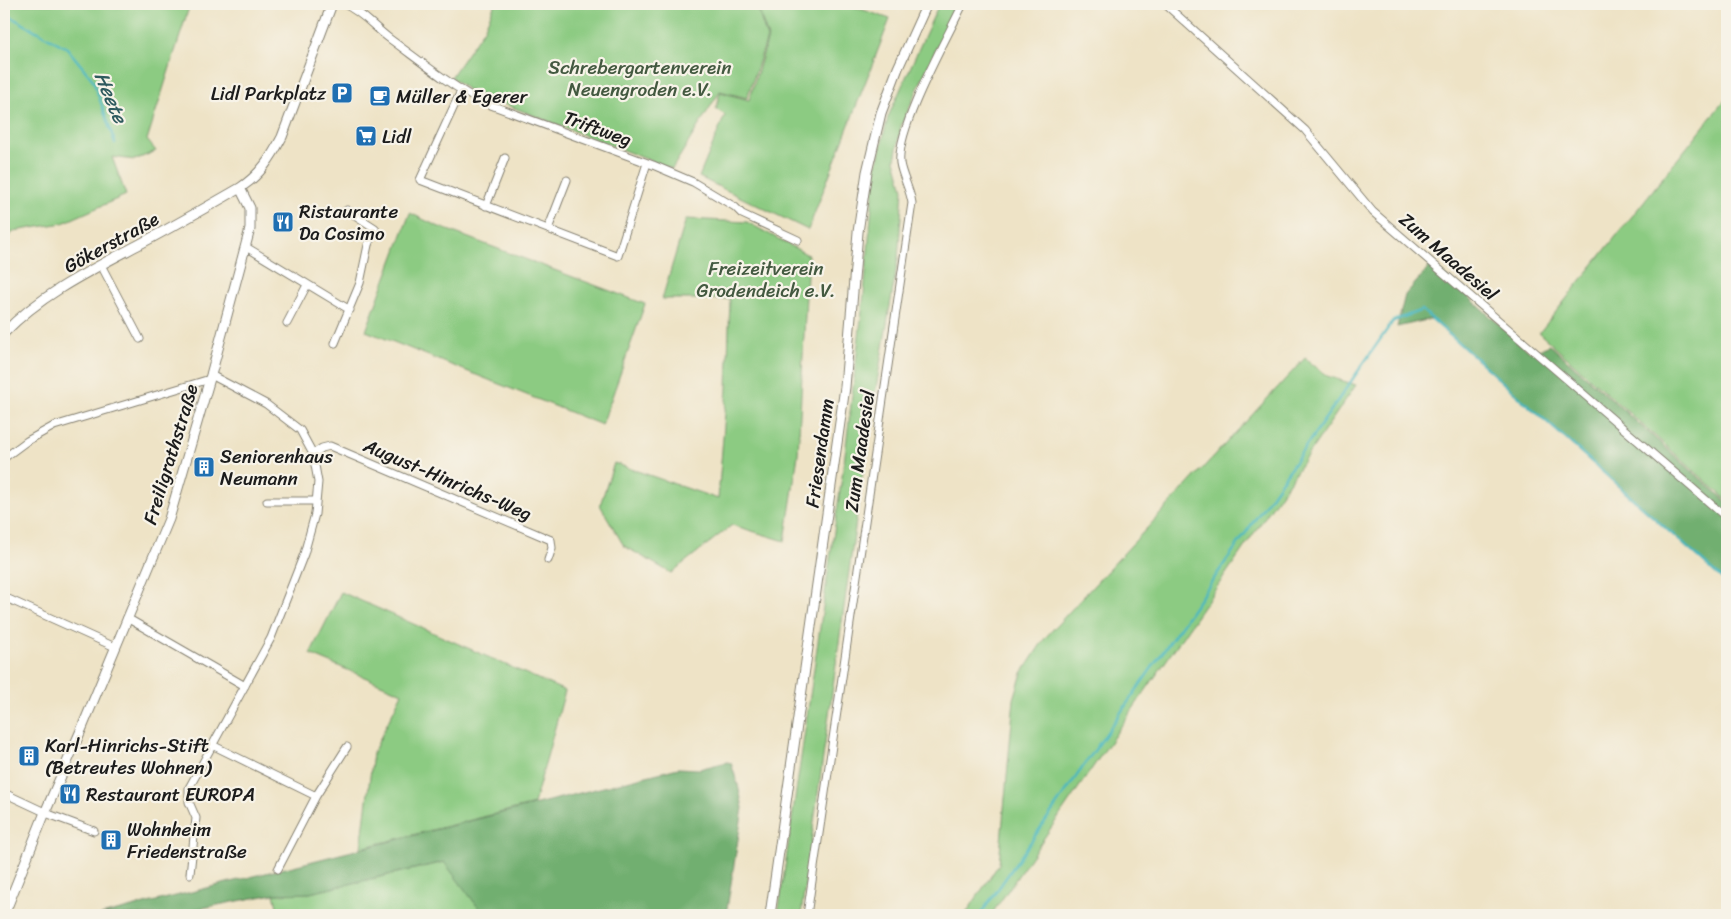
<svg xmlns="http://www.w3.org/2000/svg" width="1731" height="919" viewBox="0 0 1731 919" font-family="Sriracha,sans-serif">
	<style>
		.green { fill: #8ccb82; stroke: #54744f }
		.forest { fill: #71af70; stroke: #466646 }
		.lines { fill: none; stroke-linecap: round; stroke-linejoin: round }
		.stream { stroke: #48b7c0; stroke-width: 2.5 }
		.street-casing { stroke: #858071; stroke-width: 9 }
		.secondary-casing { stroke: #858071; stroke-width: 11 }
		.street { stroke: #fff; stroke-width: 7 }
		.secondary { stroke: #fff; stroke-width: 9 }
		.labels { text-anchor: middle; stroke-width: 4.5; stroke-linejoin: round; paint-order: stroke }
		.park-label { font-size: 19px; fill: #435940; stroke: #f7f3e8 }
		.poi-label { font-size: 19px; fill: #1c1c1c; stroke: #f7f3e8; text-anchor: start }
		.street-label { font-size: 19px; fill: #1c1c1c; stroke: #f7f3e8 }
		.water-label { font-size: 20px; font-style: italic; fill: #2e5a5e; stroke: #f7f3e8 }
	</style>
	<rect width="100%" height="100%" fill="#f7f3e8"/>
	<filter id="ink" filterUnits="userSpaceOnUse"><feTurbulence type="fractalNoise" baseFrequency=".02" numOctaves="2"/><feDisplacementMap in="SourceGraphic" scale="10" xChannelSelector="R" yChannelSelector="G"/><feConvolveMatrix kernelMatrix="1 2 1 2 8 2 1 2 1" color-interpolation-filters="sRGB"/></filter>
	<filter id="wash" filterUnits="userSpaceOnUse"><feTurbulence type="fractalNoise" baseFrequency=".0096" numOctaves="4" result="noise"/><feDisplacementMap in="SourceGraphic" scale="20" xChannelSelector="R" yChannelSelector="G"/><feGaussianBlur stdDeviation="1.12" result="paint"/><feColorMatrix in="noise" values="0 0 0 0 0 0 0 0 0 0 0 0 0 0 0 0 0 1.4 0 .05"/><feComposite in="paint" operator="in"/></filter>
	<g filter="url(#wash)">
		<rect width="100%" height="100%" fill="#eee3c6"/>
		<path class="green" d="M4,4H190L147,140L156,151L135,160L112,157L126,195L63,223L14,231L4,240Z
			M495,4H756L767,38L747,98L720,91L672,169L468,90L451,77L484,29Z
			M757,4H846L890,19L808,230L699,177L725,115L716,109L720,92L749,100L768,38Z
			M939,4H956L901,126L895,160L903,189L898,259L868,435L801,915H778L844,463L864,294L875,172L888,117Z
			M1727,97V500L1539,333Z
			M410,213L437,226L645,304L602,425L366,331Z
			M686,219L747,222L808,255L798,455L785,541L732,525L671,573L624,546L600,505L614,463L718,499L727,388L730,299H662Z
			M1305,358L1327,376L1356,385L991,915H965L999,864L1014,699L1022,673L1045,638Z
			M341,592L565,691L534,804L361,848L373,753L402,693L310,654Z
			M445,862L484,915H279L274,894L310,893Z"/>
		<path class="forest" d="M1432,264L1531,353L1550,345L1727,502V584L1431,319L1397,327L1405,295Z
			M727,762L731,763L738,785L743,808L726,915H484L444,862L310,893L274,894L192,910L193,915H101L678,768L699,769Z"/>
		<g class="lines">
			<path class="stream" d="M4,15L9,16L67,48L93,80L115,143
				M980,915L1393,321L1422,310L1727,583"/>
		</g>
	</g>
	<g filter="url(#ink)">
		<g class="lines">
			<g class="street-casing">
				<path id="street" d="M344,4C362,12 374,27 390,39C419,60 448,84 480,101L653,165L693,182L735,207L742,214L798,240
					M1165,4L1305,130L1373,212L1727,518
					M461,91L420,180L618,256L647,163
					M486,206L505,158
					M548,229L567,180
					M246,247L350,310
					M101,265L140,339
					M287,323L307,285
					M335,343L360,283L368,245L375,228L347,210
					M313,454L322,448L330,446L551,540L552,548L548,560
					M4,458L27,441L54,426L210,379
					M267,501H315
					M4,597L115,647
					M127,618L245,686
					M212,745L316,796
					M4,793L51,815L94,831
					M278,869L316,796L347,747
					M190,874L196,818L189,802V788L271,638L304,554L315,514L318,482L313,454L300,430L266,404L211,375
					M807,915L912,203C910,189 902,176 900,163C896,128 947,38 963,4"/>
			</g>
			<g class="secondary-casing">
				<path id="secondary" d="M4,333C41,294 93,269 140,244C174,226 207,207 240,188C260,175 271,158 282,137L332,4
					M4,915L44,815L82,728L169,519L211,375L250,229V208L240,188
					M770,915L845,387L858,232L867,172L881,113L898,68L927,4"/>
			</g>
			<use href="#street" class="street"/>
			<use href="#secondary" class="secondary"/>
		</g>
	</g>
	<defs>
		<g id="parking-square" transform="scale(1.125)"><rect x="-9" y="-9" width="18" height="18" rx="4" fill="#1f6fb2" stroke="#f7f3e8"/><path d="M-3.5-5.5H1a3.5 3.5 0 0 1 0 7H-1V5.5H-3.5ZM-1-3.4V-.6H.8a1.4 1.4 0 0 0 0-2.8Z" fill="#fff"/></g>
		<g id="cafe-square" transform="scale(1.125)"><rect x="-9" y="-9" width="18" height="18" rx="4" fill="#1f6fb2" stroke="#f7f3e8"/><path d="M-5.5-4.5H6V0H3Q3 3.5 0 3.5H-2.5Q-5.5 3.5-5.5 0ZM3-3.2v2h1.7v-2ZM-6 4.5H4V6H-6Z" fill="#fff"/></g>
		<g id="supermarket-square" transform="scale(1.125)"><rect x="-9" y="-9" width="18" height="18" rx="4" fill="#1f6fb2" stroke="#f7f3e8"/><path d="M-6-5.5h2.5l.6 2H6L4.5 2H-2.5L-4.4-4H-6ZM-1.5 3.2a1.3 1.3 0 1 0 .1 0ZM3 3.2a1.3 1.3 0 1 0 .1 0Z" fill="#fff"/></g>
		<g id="restaurant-square" transform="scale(1.125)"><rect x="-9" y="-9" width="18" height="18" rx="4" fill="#1f6fb2" stroke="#f7f3e8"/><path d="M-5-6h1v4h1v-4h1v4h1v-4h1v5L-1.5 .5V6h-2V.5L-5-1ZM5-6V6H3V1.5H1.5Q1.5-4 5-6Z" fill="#fff"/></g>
		<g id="building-square" transform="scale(1.125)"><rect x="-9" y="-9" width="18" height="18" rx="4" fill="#1f6fb2" stroke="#f7f3e8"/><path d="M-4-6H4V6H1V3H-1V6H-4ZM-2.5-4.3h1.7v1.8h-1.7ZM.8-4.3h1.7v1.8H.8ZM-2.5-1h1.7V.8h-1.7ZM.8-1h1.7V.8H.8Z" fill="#fff"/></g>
	</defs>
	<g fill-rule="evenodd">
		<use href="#parking-square" x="342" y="93"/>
		<use href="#cafe-square" x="380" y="96"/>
		<use href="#supermarket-square" x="366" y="136"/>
		<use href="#restaurant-square" x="283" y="222"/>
		<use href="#building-square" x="204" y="467"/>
		<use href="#building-square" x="29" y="756"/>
		<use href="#restaurant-square" x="70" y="794"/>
		<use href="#building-square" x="111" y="840"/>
	</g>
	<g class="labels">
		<g class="park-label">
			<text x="640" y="74">Schrebergartenverein<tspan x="640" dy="22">Neuengroden e.V.</tspan></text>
			<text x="766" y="275">Freizeitverein<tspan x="766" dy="22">Grodendeich e.V.</tspan></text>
		</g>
		<g class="poi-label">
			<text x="326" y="100" text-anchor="end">Lidl Parkplatz</text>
			<text x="396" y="103">Müller &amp; Egerer</text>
			<text x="382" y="143">Lidl</text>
			<text x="299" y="218">Ristaurante<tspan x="299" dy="22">Da Cosimo</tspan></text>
			<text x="220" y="463">Seniorenhaus<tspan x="220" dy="22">Neumann</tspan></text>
			<text x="45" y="752">Karl-Hinrichs-Stift<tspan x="45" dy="22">(Betreutes Wohnen)</tspan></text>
			<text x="86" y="801">Restaurant EUROPA</text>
			<text x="127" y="836">Wohnheim<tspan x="127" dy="22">Friedenstraße</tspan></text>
		</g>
		<g class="street-label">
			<text transform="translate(598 128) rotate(20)" y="7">Triftweg</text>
			<text transform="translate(111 242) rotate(-29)" y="7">Gökerstraße</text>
			<text transform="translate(1449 256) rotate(41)" y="7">Zum Maadesiel</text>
			<text transform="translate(859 451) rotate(-82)" y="7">Zum Maadesiel</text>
			<text transform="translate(819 453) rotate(-82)" y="7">Friesendamm</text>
			<text transform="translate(170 454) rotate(-73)" y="7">Freiligrathstraße</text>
			<text transform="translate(448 479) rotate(23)" y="7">August-Hinrichs-Weg</text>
		</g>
		<g class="water-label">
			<text transform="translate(111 97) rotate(67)" y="7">Heete</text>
		</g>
	</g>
	<rect width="1731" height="919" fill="none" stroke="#f7f3e8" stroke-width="20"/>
</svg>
